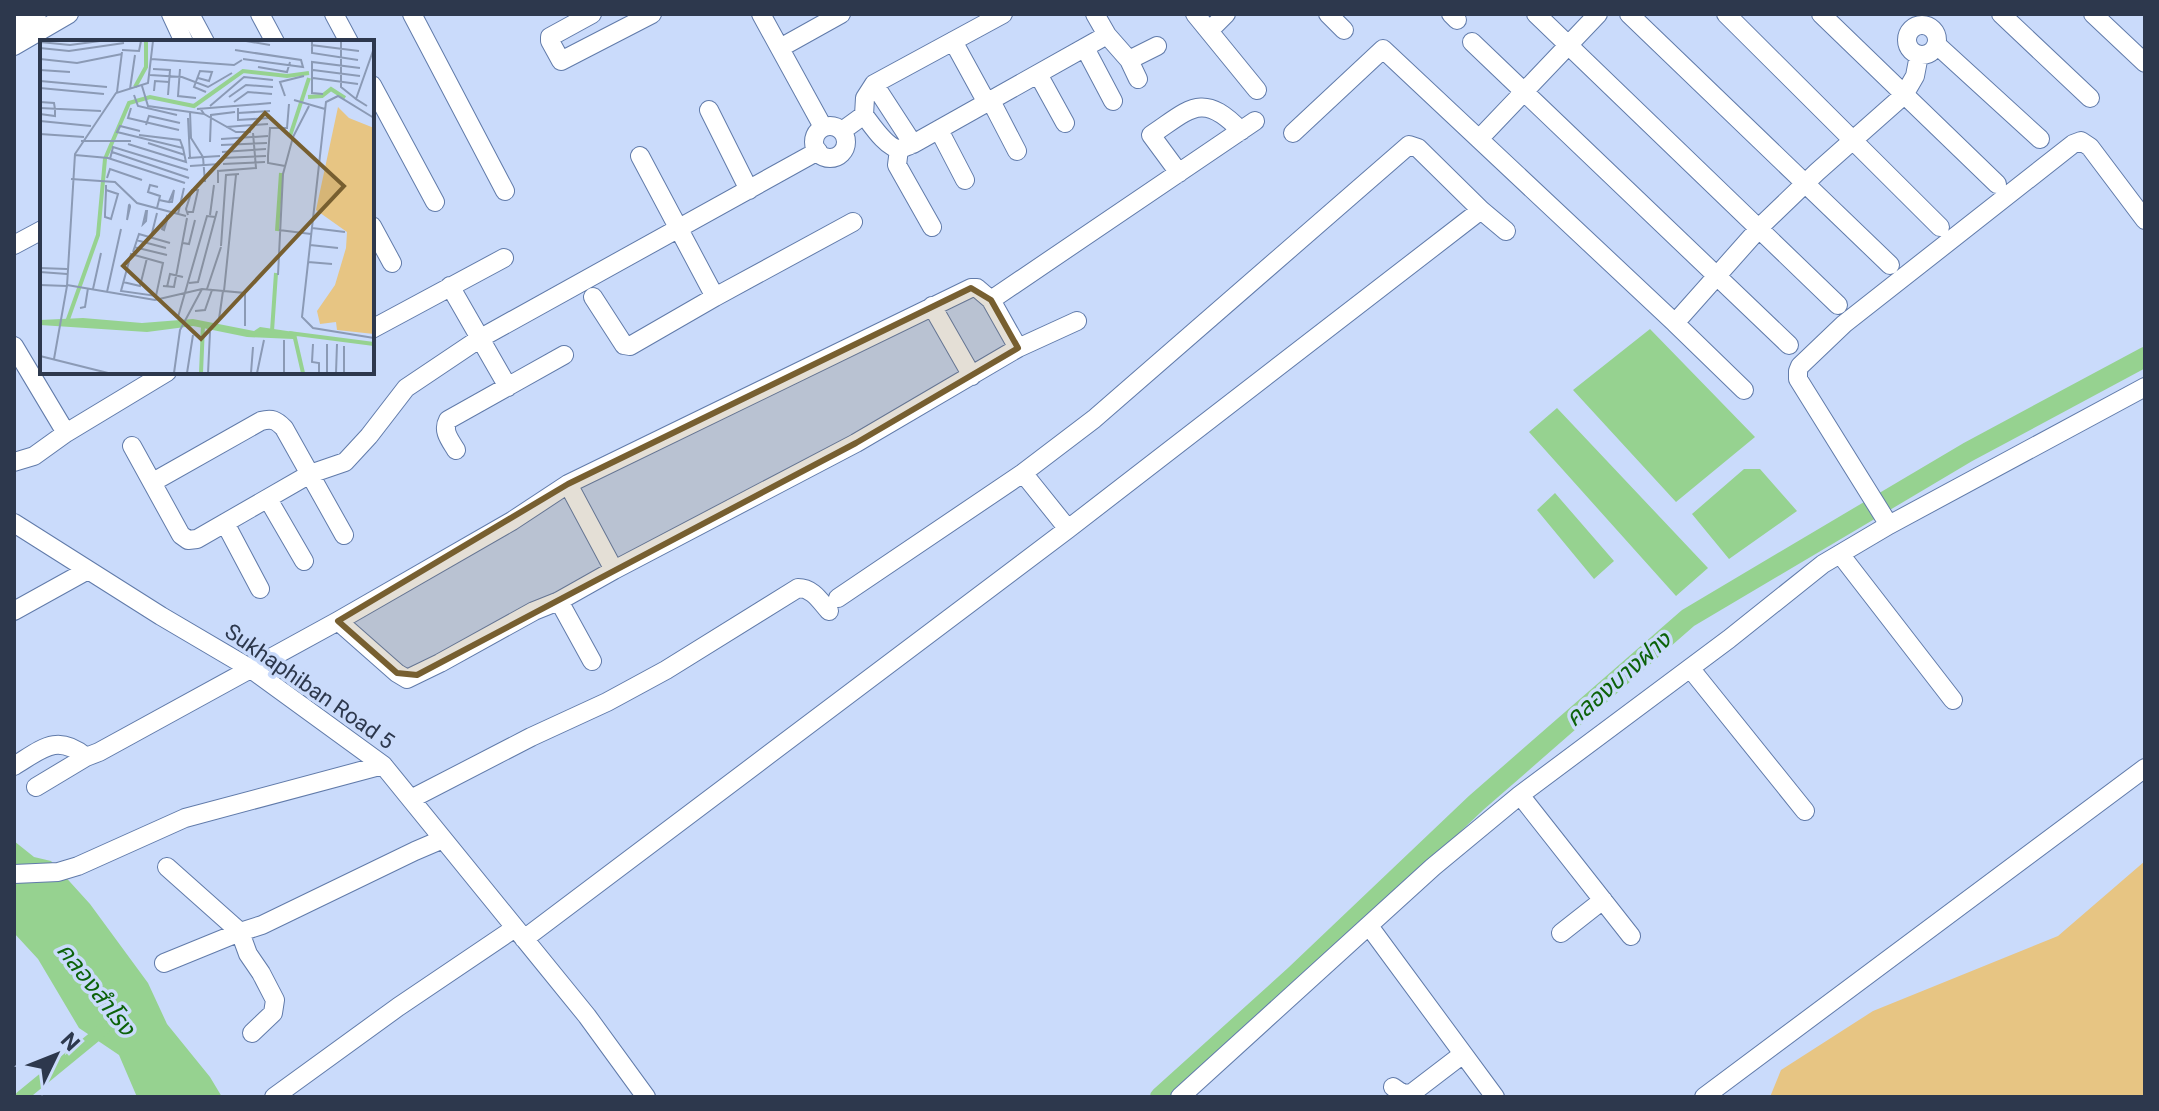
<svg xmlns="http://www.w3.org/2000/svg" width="2159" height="1111" viewBox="0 0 2159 1111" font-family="Roboto,'Noto Sans Thai',sans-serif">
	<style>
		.green { fill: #e7c583 }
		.water { fill: #96d290 }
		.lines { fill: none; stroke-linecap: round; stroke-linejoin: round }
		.canal { stroke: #96d290; stroke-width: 12 }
		.river { stroke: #96d290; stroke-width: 20 }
		.minor-casing { stroke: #617baa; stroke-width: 20 }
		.minor { stroke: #fff; stroke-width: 18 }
		.marked { fill: #775f30; fill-opacity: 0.2; stroke: #775f30; stroke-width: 6; stroke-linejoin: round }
		.labels { text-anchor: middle; stroke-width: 7; stroke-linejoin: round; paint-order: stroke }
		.street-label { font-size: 22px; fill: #2d384d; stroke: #cadbfb }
		.water-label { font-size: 24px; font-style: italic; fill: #0c620a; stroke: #cadbfb }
		.inset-river { fill: none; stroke: #96d290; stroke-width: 4 }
		.inset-road { fill: none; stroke: #8b9ab5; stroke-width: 2 }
		.view { fill: #775f30; fill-opacity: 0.15; stroke: #775f30; stroke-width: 4 }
		.inset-edge { fill: none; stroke: #2d384d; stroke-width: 4 }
	</style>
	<rect width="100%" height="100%" fill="#cadbfb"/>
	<path class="green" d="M2145,861V1097H1770L1781,1070L1873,1011L2058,936Z"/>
	<path class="water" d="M1650,329L1755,437L1676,502L1573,390Z
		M1557,408L1708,568L1676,596L1529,432Z
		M1744,469H1760L1797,511L1729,559L1692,514Z
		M1555,493L1614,561L1594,579L1537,510Z
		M14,841L34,857L51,861L90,904L148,983L167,1024L210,1077L222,1097H137L119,1055L79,1028L38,959L14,933Z"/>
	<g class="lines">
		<path class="canal" d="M21,1097L104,1029"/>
		<path class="river" d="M1160,1097L1293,977L1476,803L1688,618L1968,452L2145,357"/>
		<g class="minor-casing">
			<path id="minor" d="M171,14L184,42
				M190,14L205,42
				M260,14L275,42
				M334,14L349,42
				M412,14L505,191
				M592,14L550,37V41L561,61L652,14
				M761,14L823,127
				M1195,14L1257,90
				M1328,14L1344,30
				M1451,14L1457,20
				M1536,14L1838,305
				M1629,14L1890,265
				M1726,14L1940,227
				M1821,14L1997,184
				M2001,14L2090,98
				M2093,14L2145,63
				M1907 40a15 15 0 1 1 30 0a15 15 0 1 1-30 0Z
				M14,26L37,14
				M1209,31L1226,14
				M1107,35L1129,60L1138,79
				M953,41L987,103
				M1472,42L1789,345
				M1937,45L2040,139
				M14,46L69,14
				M780,48L841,14
				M1085,48L1113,101
				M1129,60L1157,46
				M1038,74L1065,123
				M874,84L913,144
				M372,85L435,202
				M991,101L1017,151
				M709,110L749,190
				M864,115C871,124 887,149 900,149C901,149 912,144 913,144L1107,35L1095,14
				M814 142a16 16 0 1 1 32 0a16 16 0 1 1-32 0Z
				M939,130L965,180
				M842,131L864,115L865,98L874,84L1003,14
				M1293,133L1383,49L1675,323L1763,224L1817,172L1904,95L1915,76L1919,55
				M1479,139L1598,14
				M899,149L897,165L932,227
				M640,156L715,297
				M1179,173L1151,135C1189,110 1202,90 1241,131
				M372,226L392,263
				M14,245L42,230
				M450,286L508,387
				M593,297L624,345L630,346L715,297L853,222
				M991,300L1255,121
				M932,306L972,376
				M1675,323L1744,390
				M372,329L504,258
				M14,346L66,433
				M132,446L181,535L188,540L197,539L310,474L345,462L369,436L406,388L479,339L818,151
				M456,450C450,440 442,431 448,420L564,355
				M14,462L34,456L66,433L167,372
				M1023,473L1068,529
				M153,482L261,421C272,418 276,420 284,428L344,535
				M568,484L614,570
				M268,499L304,561
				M14,523L161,616L251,669L383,765L587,1016L646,1097
				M225,523L260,589
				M1889,525L1798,379V371L1800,366L1844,324L2073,144L2081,141L2090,147L2145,220
				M1840,554L1953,700
				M838,598L1023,473L1094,419L1409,145L1418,148L1481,210L1506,231
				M559,601L592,661
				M14,611L88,570
				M338,621L397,673L407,679L440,663L534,611L559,601L614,570L856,443L1018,348L1077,321
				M1690,668L1805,811
				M14,766C42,749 57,733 86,757L99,752L338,621L512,521L568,484L971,288H977L991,300L1018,348
				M36,787L86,757
				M1520,795L1631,936
				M411,799L531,737L607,702L666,670L798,588C813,588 820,601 829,611
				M167,867L240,932L262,925L415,851L443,839
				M14,874L58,872L78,866L185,818L383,765
				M1369,926L1495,1097
				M1561,933L1603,900
				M524,939L1068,529L1481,210
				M164,963L240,932L248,954L261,973L275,1000L273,1013L252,1033
				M1393,1087L1403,1094L1412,1093L1463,1054
				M274,1097L398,1007L515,928
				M1180,1097L1433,867L1520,795L1729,639L1823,564L1889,525L2145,387
				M1704,1097L2145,768"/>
		</g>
		<use href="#minor" class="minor"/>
	</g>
	<path class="marked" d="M971,288L991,300L1018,348L856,443L417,675L397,673L338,621L568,484Z"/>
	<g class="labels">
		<g class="street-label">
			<text transform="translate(310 686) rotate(35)" y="8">Sukhaphiban Road 5</text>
		</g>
		<g class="water-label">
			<text transform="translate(1618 679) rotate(-41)" y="8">คลองบางฝาง</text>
			<text transform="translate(96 989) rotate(52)" y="8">คลองสำโรง</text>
		</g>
	</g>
	<g transform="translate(40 40)">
		<rect width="334" height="334" fill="#cadbfb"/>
		<path d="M298,67L309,78L334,88V294L297,290L296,282L280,284L277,271L295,245L306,208L307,192L276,170Z" fill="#e7c583"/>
		<path d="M43,278L102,283L153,279L214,291L220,287L254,292L253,299L207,297L153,286L107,292L0,285V280Z" fill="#96d290"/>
		<path class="inset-river" d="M95,47L106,27V1M268,57L282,56L291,49L305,58M250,96L269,38M237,191L241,133M27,282L58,195L65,119L89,63L110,57L154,66L203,31L247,36L269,33M232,291L236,233M249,293L334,304M254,294L263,333M161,333L163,285"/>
		<path class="inset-road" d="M206,1L230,5M272,1V13L318,20M301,1V47L316,59M0,2L30,5L60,1M271,5L319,11M0,8L29,11L84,3M82,10L99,11L101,1M195,10L261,20L263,27L203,19M0,19L37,23L82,14M111,19L194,25L202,20M218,27L247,32L250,22M113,29L130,30L128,55M140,29L138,56L156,58M0,30L30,32M273,30L320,36M110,35L142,37L168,47L192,33M158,38L169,41L172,32L160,31L154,47L166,52M273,38L318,44M0,41L67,47M102,46L108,66L164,74L160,68M0,48L64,54M90,49L95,15M114,51L115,41L129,42M77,52L82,12M283,54L272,53V22L320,28M94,55L98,66L137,75M245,56L240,42L264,36M189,57L206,45L233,47M254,60L285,69M0,62L14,63L15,69V76L0,74M194,62L208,52L232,54M170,66L204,37L233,40M327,66L316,59L334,8M0,68L61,71M91,68L88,78L139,90M198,68V80L230,78M157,69L231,63M150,72L151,98L163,117L165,142M198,73L230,71M164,74L196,92H211M148,78L150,118M334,78L298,56L286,62L262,277L273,288L334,298M0,81L51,86M106,85L109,76L140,83M186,87L228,84M0,94L44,97M99,95L140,100L143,108M181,99L228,96M41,101H91M170,102L171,75L195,72M108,103L145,115M88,104L146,122L143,108L77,92L80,86L100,91M181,105L227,103M72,112L149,138M182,112L226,109M35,115L68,118L145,143M148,118L180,116M182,118L226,116M70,119L73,107L148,130M183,124L225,122M150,126L180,124M245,126L228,123V116L230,88H247L249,64M67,138L70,129L102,140M31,139L75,142L97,163L146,176M178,143V131L216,128L213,93M66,150L78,154L71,179L65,177V174L66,150V145M119,160L129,162L134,150L132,162H129M89,164L90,166V167L87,180L89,165M117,168L120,156L108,152L110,145L118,147M107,171L106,181L103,184L106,171ZM138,174L144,148M148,175L146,169L152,150H158L153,172H148M170,175L174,145M127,176L128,177L124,190L122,189ZM272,188L305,192M239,190L271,194M111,197L117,173M96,200L126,208M143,203L149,204L155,180M270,205L298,208M181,206L186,135L199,134M94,207L127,215M93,212L99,194L130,203M91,214L123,223L116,256L81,251ZM268,222L292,224M0,228L27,229M0,232L27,234M238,235L243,134L253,97L269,66M83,242L100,246L107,218M149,243L158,242L177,171M0,245L27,246M27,245L115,260L162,249L205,253V286M123,246L134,247L147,178M127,247L130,234L143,237M53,249L61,213M167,249L181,207M184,251L196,135M67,252L81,189M40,268L45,267L48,248M155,271L165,270L172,250M138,277L167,176L175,177M179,279L183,251M273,304L272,322L279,323V333M287,304V333M0,316L68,333M14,319L27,246L35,114L76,53L108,43L113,1M134,333L140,290L162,249M147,333L153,295M168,333L170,292M211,333L213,307M217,333L224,300M244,333V300M296,333L297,304M304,333V306"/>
		<path class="view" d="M225,73L304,146L161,299L83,226Z"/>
		<rect width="334" height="334" class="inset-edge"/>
	</g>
	<rect width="2159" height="1111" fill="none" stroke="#2d384d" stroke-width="32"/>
	<g transform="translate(56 1055) rotate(47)" stroke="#cadbfb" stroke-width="6" paint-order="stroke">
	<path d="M0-6L14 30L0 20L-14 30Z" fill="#2d384d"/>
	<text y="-12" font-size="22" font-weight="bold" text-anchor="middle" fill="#2d384d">N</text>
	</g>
</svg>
